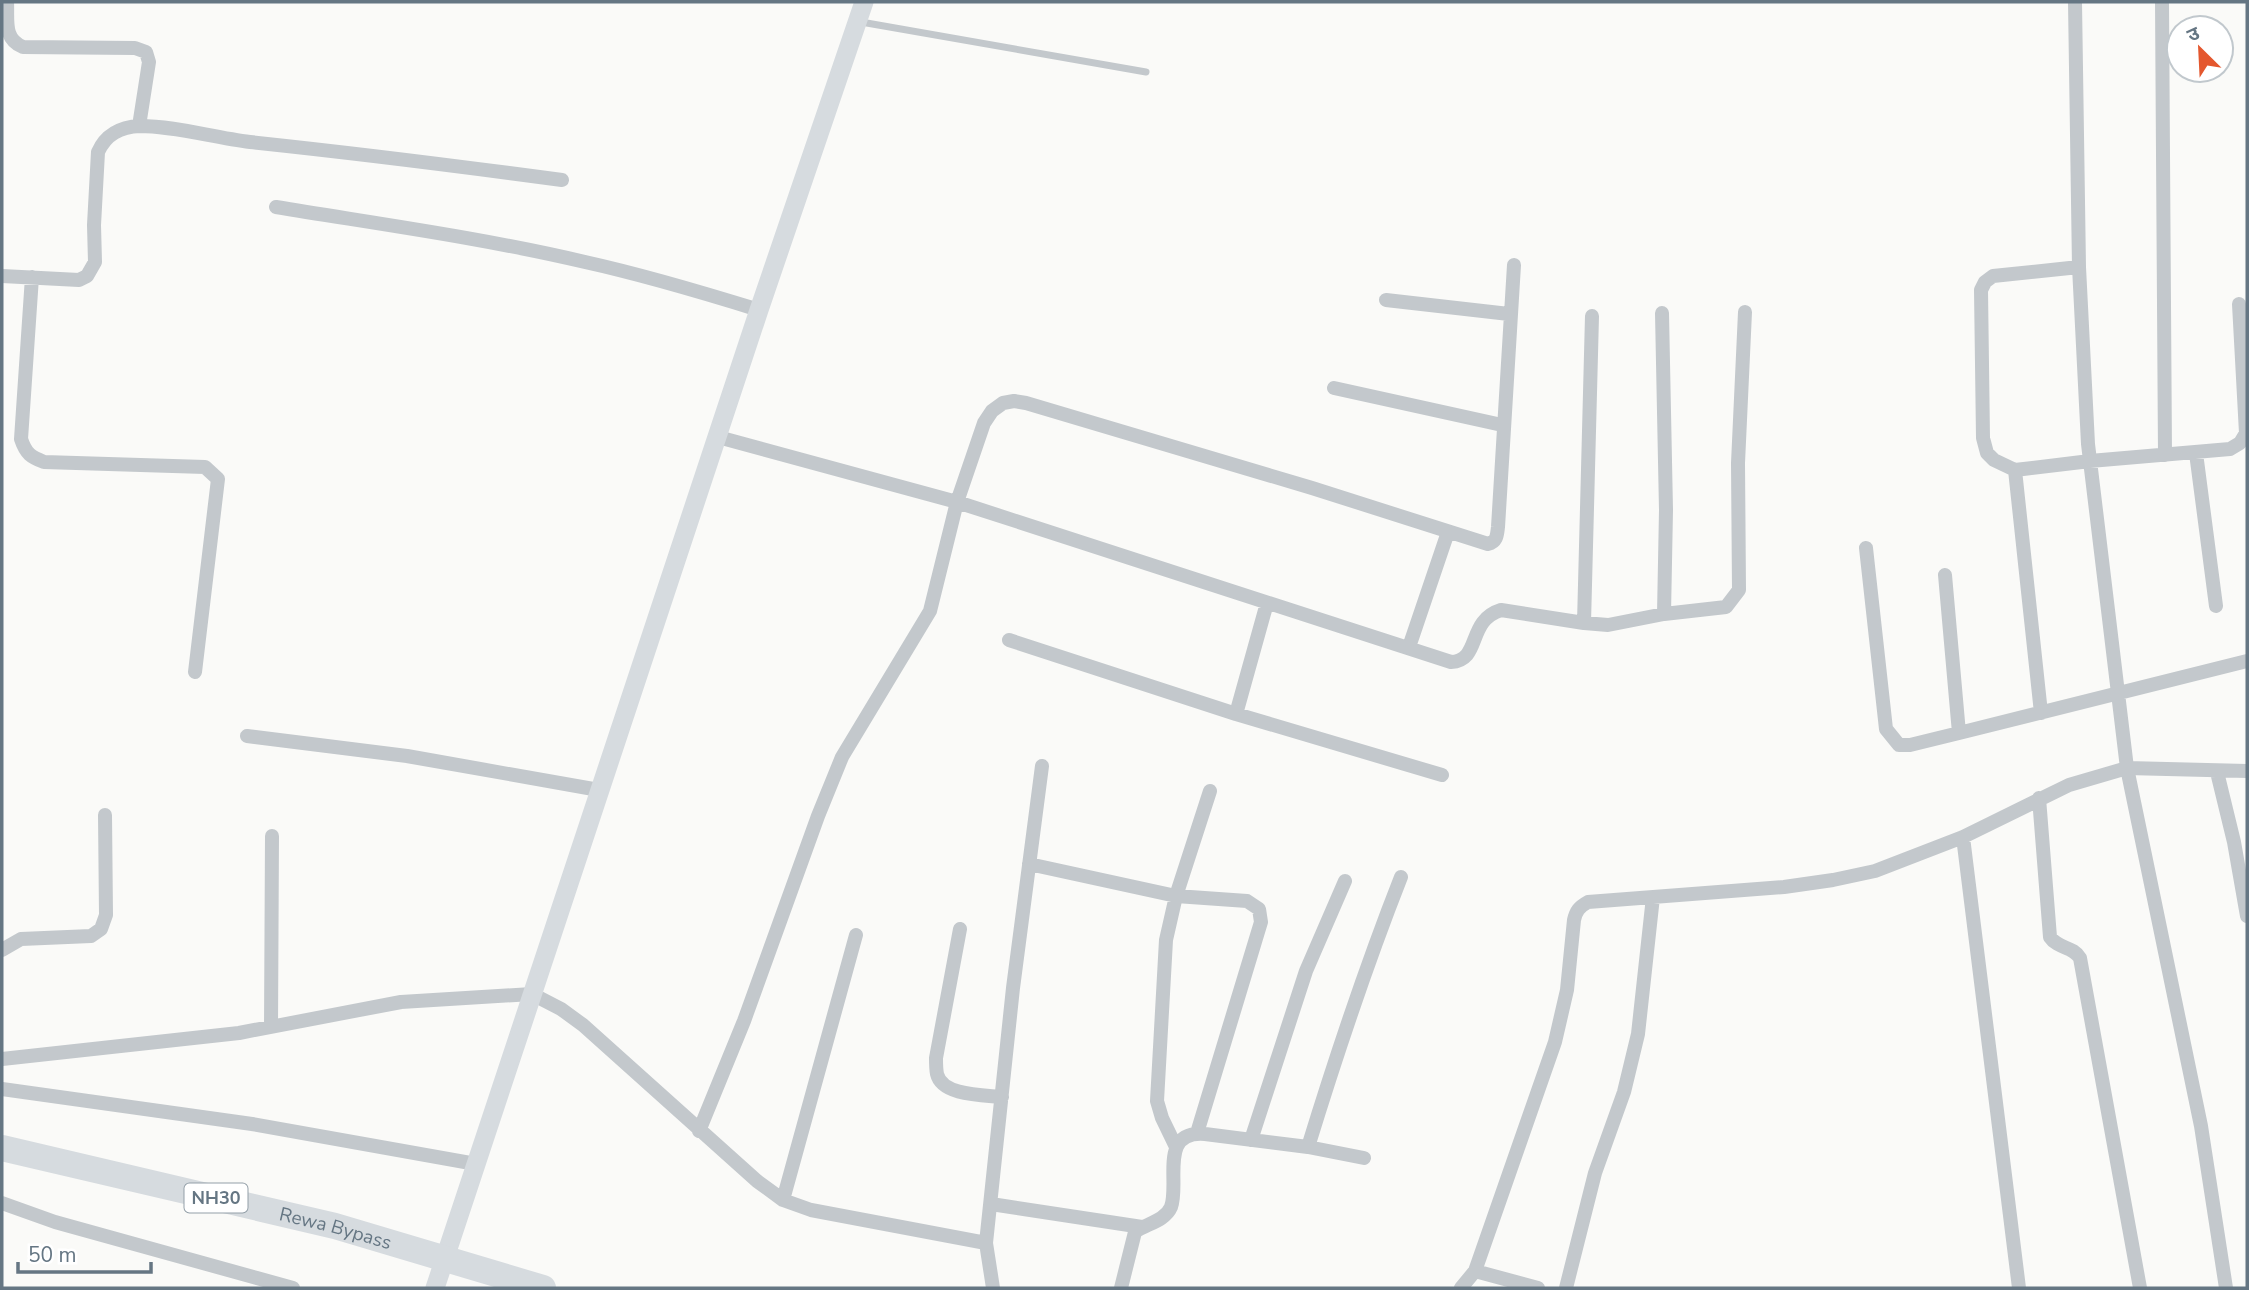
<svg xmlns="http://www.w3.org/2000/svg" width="2249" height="1290" viewBox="0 0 2249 1290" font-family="'Nunito Sans','Noto Sans Devanagari',sans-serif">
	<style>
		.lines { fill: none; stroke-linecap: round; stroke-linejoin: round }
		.lane { stroke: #c3c8cc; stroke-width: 7 }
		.street { stroke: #c3c8cc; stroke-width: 14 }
		.secondary { stroke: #d6dbdf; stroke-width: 19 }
		.highway { stroke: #d6dbdf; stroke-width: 26 }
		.labels { text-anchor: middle; stroke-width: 7; stroke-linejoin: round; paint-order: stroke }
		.shield { fill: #fff; stroke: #939fa8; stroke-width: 2 }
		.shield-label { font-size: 18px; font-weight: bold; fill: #657683 }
		.street-label { font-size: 19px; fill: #657683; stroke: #fff }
	</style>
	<rect width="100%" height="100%" fill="#fafaf8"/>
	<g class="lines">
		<path class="lane" d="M861,22L1146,72"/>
		<path class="street" d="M7,2C8,20 3,39 23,47L135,48L146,52L149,62L139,126
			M2075,2L2079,267L2088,444L2127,768L2201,1126L2226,1288
			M2162,2L2165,455
			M276,207C379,224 483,238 585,262C644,275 701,292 759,310
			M2079,267L1993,276L1985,282L1981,290L1983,438L1987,453L1994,460L2015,470L2090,461L2230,449L2240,443L2246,433L2239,304
			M2,276L79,280L87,276L95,262L94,225L98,152C106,134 120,127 140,126C176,126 214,138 250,142C354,153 458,166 562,180
			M32,277L21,439C26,454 31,457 44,462L205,467L218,479L195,672
			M1386,300L1509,314
			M1662,313L1666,510L1664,614
			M1334,388L1502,425
			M718,437L957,502L1451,662C1482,660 1466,621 1501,610L1584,623L1608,625L1664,614L1726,607L1739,590L1738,463L1745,312
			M2196,453L2216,606
			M2015,470L2041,713
			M1866,548L1886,729L1899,745H1910L1959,733L2247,661
			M1945,575L1959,733
			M1584,623L1592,316
			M1009,640L1236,714L1442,775
			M1409,647L1448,532
			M1236,714L1267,603
			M247,736L407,756L599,790
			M2217,772L2234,842L2247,916
			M2039,798L2050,937C2058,949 2073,946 2080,958L2140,1288
			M1963,837L2019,1288
			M1029,864L1176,896L1247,901L1259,909L1261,922L1197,1133
			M960,929L936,1058C936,1063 936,1069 937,1074C942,1096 984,1095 1002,1097
			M2,950L21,939L91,936L101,929L106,915L105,815
			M271,1027L272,836
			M2,1059L239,1033L401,1002L532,994L561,1009L583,1025L757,1181L783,1200L811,1210L986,1243
			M2,1089L252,1124L476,1164
			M699,1131L744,1021L818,816L842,757L930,611L957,502L984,423L992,411L1003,403L1014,401L1026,403L1312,488L1488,544C1497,542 1497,535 1498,527L1514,265
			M1251,1140L1306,971L1345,881
			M1176,1147L1162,1118L1157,1101L1166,940L1176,896L1210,791
			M1308,1147C1336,1056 1366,966 1401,877
			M783,1200L856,935
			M2,1203L55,1222L293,1288
			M991,1204L1142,1227
			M1475,1271L1538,1288
			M993,1288L986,1243L1013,988L1042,766
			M1121,1288L1135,1232C1146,1224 1165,1221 1171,1207C1180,1183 1158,1130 1205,1134L1308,1147L1364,1158
			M1461,1288L1475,1271L1555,1042L1567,990L1574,920C1576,911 1579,907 1588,902L1784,887L1833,880L1875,871L1963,837L2069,785L2127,768L2247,771
			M1566,1288L1595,1173L1624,1092L1638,1034L1653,897"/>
		<path class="secondary" d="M435,1288L759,310L864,2"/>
		<path class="highway" id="s1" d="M2,1148L335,1226L543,1288"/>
	</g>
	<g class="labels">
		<rect class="shield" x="184.5" y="1183.5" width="63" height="29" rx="5"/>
		<g class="shield-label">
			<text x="216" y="1204">NH30</text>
		</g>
		<g class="street-label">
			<text dy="7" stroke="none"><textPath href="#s1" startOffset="343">Rewa Bypass</textPath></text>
		</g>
	</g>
	<rect width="2249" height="1290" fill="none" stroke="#657683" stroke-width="7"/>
	<g transform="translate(2200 49) rotate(336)"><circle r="33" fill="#ffffff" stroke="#c1c8cd" stroke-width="2"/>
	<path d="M0-5L12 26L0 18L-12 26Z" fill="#e4572e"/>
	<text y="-10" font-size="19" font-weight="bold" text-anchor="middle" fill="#657683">उ</text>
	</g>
	<path d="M18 1262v10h133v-10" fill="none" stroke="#657683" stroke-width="3.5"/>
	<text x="28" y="1262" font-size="21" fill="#657683" stroke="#ffffff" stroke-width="5" paint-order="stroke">50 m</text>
</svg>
